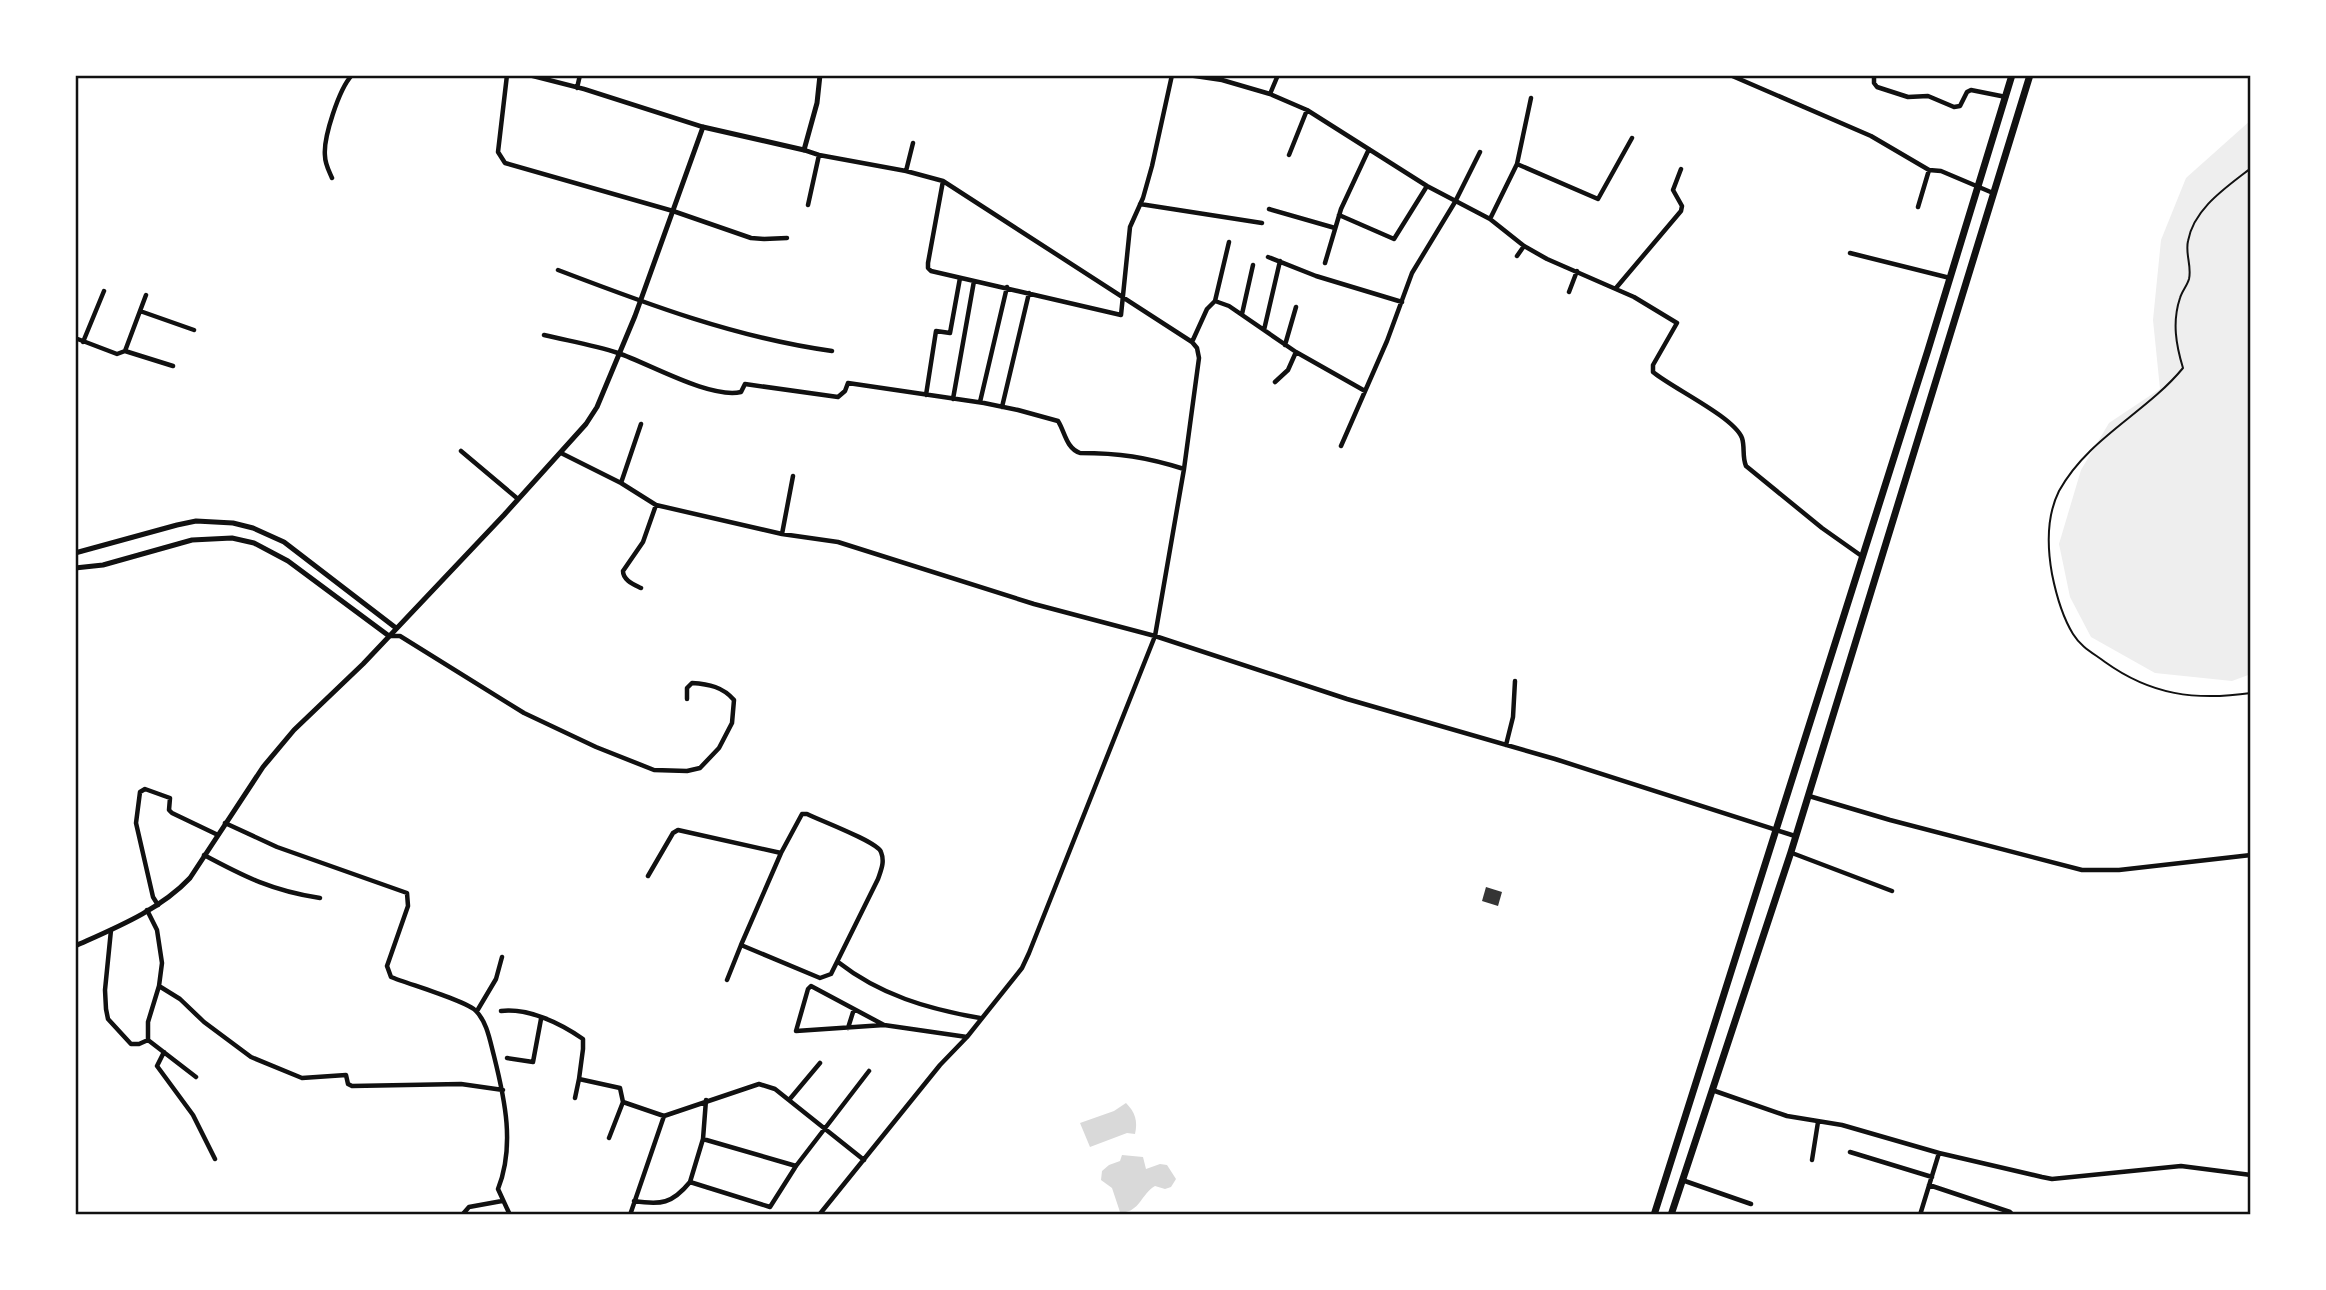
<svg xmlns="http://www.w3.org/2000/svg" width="2326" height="1290" viewBox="0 0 2326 1290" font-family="Montserrat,sans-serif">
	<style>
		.green { fill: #eee }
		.water { fill: #d9d9d9 }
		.building { fill: #353535 }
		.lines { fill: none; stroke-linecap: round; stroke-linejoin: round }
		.service { stroke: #111; stroke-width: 2 }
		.minor { stroke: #111; stroke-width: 4.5 }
		.tertiary { stroke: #111; stroke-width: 5 }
		.primary { stroke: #111; stroke-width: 7 }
		.neatline { fill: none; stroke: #111; stroke-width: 2.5 }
	</style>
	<rect width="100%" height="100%" fill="#fff"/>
	<path class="green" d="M2251,120V674L2232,681L2155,673L2091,637L2070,597L2059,544L2081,470L2109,423L2160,389L2153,320L2161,240L2186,178Z"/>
	<path class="water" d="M1126,1103C1135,1112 1138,1121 1135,1134L1127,1133L1090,1147L1080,1123L1114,1111Z
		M1122,1155L1143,1157L1146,1169L1160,1164L1167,1165L1176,1179L1171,1187L1165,1189L1155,1186C1141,1194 1139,1214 1120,1212L1112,1188L1101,1180L1102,1171L1109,1165L1120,1161Z"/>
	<path class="building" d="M1486,887L1502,892L1498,906L1482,901Z"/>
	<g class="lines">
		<path class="service" d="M2251,168C2227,187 2194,208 2188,241C2185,254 2192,266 2189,279C2187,286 2182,291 2180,298C2172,322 2176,345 2183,368C2146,413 2088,438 2059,491C2046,517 2047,546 2052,574C2056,594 2062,616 2073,634C2081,647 2093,653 2105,662C2151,695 2195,701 2251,693"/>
		<path class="minor" d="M507,75L498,152L505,163L673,211L751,238L764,239L787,238
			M529,75L584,89L703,127
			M933,75H935
			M1188,75L1222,80L1270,94L1307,110L1427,186L1490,219L1524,246L1547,259L1634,297L1677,323L1653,365V372C1672,388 1734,417 1742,438C1745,447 1742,457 1746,466L1822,528L1863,557
			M1730,75L1871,136L1929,170L1941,171L1993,193
			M1874,75V83L1877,87L1908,97L1928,96L1954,107L1960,106L1967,92L1971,90L2006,97
			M577,88L580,75
			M1270,94L1278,75
			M804,150L819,155L906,171L943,181L1192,342L1197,348L1199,358L1184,469L1155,636L1029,953L1022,968L967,1037L940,1065L819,1215
			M1289,155L1307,110
			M1517,164L1598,199L1632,138
			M906,171L913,143
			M332,178C329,171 325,164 325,156C323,138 339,89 352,75
			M943,181L928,263V268L931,271L1121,315L1130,227L1143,198L1152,166L1172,75
			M1140,204L1262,223
			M808,205L819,155
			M1918,207L1929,170
			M1269,209L1335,228
			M1339,215L1394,239L1427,186
			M1490,219L1517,164L1531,98
			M1850,253L1950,278
			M1517,256L1524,246
			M1268,257L1316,276L1402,302
			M1325,263L1341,209L1369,149
			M558,270C647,304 737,338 832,351
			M1616,288L1681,211L1682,206L1673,190L1681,169
			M1569,292L1577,271
			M1215,301L1229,306L1296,352L1365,391
			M140,311L194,330
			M1242,314L1253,265
			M1264,330L1280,261
			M544,335C569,341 594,345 618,353C650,364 710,399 741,392L745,384L838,397L845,391L848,383L984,403L1018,410L1058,421C1065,432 1066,448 1080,453C1119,453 1146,457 1184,469
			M75,338L117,354L125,351L173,366
			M83,342L104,291
			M1192,342L1207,309L1215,301L1229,242
			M1285,345L1296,307
			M125,351L146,295
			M1275,382L1288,370L1296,352
			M926,395L936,331L950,333L960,278
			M953,399L974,281
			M980,402L1007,287
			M1002,407L1029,293
			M1341,446L1387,341L1412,273L1455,202L1480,152
			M461,451L518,499
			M561,453L621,483L656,505L782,534L838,542L1034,604L1155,636L1347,699L1555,759L1795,836
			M621,483L641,424
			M782,534L793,476
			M641,588C633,584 623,580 623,571L643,542L656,505
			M390,636H400L524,713L596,747L654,770L687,771L700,768L719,748L732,723L734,700C723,687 709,684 692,683L687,688V699
			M1506,745L1513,717L1515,681
			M1809,796L1890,820L2082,870H2119L2251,855
			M225,823L277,847L407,893L408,906L387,966L391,977C408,984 467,1001 476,1011C487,1022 490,1041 494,1056C505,1100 515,1146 498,1189L510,1215
			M1792,853L1892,891
			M204,855C245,877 273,891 320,898
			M648,876L673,833L678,830L781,853
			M158,905L153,897L136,823L140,792L145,789L170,798L169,810L172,813L218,835
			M147,910L157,930L162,963L159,986L148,1022V1040L196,1077
			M111,930L105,990L106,1009L108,1019L131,1044H139L148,1040
			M838,962C880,995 928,1009 980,1018
			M727,980L741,945L820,978L831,974L878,879C881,870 885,862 881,852C878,842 819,820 807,814H802L781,853L741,945
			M159,986L180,999L204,1022L251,1057L302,1078L346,1075L348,1084L352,1086L461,1084L503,1090
			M477,1011L496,979L502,957
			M501,1011C529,1008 560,1023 583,1039V1049L579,1079L620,1088L623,1102
			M884,1025L796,1031L808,989L811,986L884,1025L967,1037
			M848,1028L854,1009
			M164,1052L157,1066L193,1115L215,1159
			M507,1058L533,1062L541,1019
			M1712,1090L1787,1116L1842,1125L1939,1153L2042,1177L2052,1179L2181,1166L2251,1175
			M575,1098L579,1079
			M706,1100L703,1139L690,1182L770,1207L796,1166L869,1071
			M789,1100L820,1063
			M609,1138L623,1102L664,1116L759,1084L775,1089L864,1160
			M703,1139L796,1166
			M1850,1152L1932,1177
			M1812,1160L1818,1122
			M1682,1180L1751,1204
			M1929,1185L2010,1212L2013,1215
			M634,1201C661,1205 672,1204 690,1182
			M462,1215L469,1207L502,1201
			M630,1215L664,1116
			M1920,1215L1939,1153"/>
		<path class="tertiary" d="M75,553L177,525L196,521L233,523L253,528L284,542L396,628
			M75,568L103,565L192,540L232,538L254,543L288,561L389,636
			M75,946C115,928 160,910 190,878L263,767L294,730L363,664L504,515L586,424L597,407L635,316L703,127L804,150L817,103L820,75"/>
		<path class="primary" d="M1654,1215L1928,350L2012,75
			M1671,1215L1791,852L2030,75"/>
	</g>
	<rect width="2326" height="1290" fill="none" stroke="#ffffff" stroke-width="154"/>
	<rect x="77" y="77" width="2172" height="1136" class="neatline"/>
</svg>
